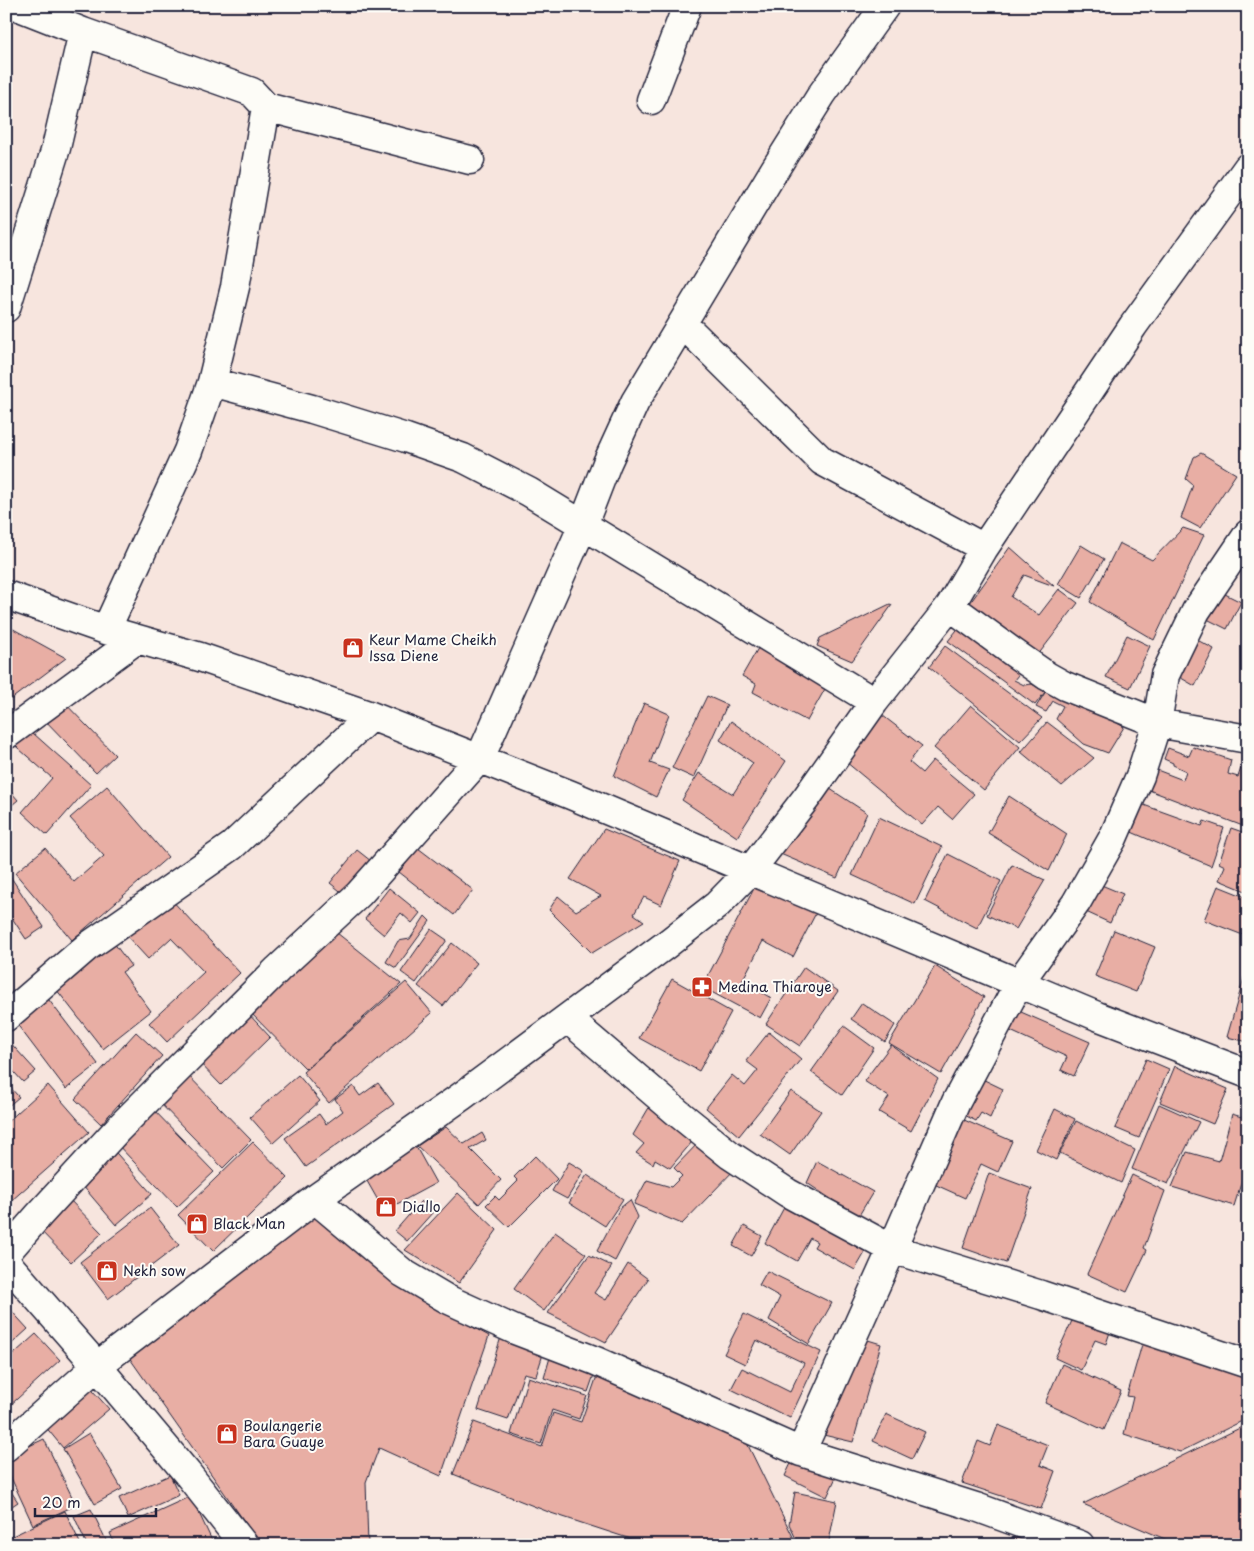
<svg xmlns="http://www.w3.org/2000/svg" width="1254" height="1551" viewBox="0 0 1254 1551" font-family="'Playpen Sans',sans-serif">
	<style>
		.building { fill: #e8aea4; stroke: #22223b }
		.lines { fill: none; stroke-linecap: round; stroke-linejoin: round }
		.street-casing { stroke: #22223b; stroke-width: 31 }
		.street { stroke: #fdfcf7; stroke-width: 28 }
		.labels { text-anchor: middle; stroke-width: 4; stroke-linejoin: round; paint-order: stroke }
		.poi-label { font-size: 14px; fill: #22223b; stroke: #fdfcf7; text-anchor: start }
	</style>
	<rect width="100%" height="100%" fill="#f7e5de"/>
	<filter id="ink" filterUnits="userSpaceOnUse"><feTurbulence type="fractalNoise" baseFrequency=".02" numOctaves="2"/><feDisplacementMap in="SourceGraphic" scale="10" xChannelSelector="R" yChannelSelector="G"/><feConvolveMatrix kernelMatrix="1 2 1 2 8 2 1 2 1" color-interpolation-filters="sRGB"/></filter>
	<g filter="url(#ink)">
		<path class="building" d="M1201,453L1236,474L1200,528L1181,518L1193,485L1186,479L1194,457Z
			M1183,528L1204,535L1154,640L1090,602L1119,543L1152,560Z
			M1081,545L1104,559L1081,598L1058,584Z
			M1010,547L1054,586L1024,575L1011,597L1039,615L1059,589L1078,603L1034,660L965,610Z
			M1217,590L1241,602L1227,629L1203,617Z
			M890,604L892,605L852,661L817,646L820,638Z
			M6,625L66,658L6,703Z
			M961,625L1026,665L1014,680L1024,685L1032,684L1045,692L1035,705L948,641Z
			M1127,635L1150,646L1130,688L1106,677Z
			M1188,635L1214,649L1195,686L1169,671Z
			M761,643L830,680L807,721L753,692L756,684L742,676Z
			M945,646L1042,718L1020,741L929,667Z
			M1051,683L1124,727L1108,753L1084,744L1056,719L1063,706L1053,701L1046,712L1036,707Z
			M707,696L727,705L694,778L672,768Z
			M60,698L115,755L96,773L41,716Z
			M644,703L669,714L650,763L669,770L656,797L614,776Z
			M971,705L1020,747L984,790L934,748Z
			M878,712L922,746L909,762L922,773L933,760L974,794L952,819L938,807L922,825L846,762Z
			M731,721L786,761L737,837L682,800L699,773L733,794L753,763L720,740Z
			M1047,722L1094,758L1062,786L1021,752Z
			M24,725L91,785L47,835L22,812L52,778L10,741Z
			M1193,747L1231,760L1228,774L1238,777L1243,762L1248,764V828L1149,790L1157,770L1183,780L1186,771L1173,765V763L1164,759L1168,748L1189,756Z
			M824,785L867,813L837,878L778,853Z
			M6,786L18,800L6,810Z
			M107,786L168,857L72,940L15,873L45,848L74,882L104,856L70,818Z
			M1009,796L1067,834L1049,871L988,833Z
			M1141,804L1202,826L1204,821L1224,828L1211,866L1129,831Z
			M879,817L942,847L915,904L852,875Z
			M1231,828L1248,834V892L1219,880L1225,866L1219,863Z
			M604,829L680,861L661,905L644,897L634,914L644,921L592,953L549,910L558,896L576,911L601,896L570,879Z
			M418,848L473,890L454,915L399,872Z
			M357,850L376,865L349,898L330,883Z
			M948,854L1001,881L977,928L925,901Z
			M1012,865L1045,880L1016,929L987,915Z
			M6,870L44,927L26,939L6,909Z
			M758,881L816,913L793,957L763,941L742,981L771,998L760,1018L702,987Z
			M1099,884L1123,894L1110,923L1086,912Z
			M1218,886L1248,898V937L1204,920Z
			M389,888L420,913L412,923L401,913L384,935L365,919Z
			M167,895L240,973L167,1042L149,1023L204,972L171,938L148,959L125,934Z
			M425,916L430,921L396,968L386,962L398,941L410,939Z
			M327,925L401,984L306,1069L244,1006Z
			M431,929L447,940L416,983L401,972Z
			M1114,930L1155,947L1136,992L1095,976Z
			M108,935L131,966L122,972L151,1011L103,1049L49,980Z
			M452,943L477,963L443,1006L418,986Z
			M1248,964V1042L1227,1037Z
			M935,966L984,997L941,1074L889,1043Z
			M804,967L838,991L800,1046L766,1024Z
			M672,979L731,1012L699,1071L639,1038Z
			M406,982L432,1013L329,1103L303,1072Z
			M42,991L98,1064L66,1089L10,1015Z
			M862,1003L895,1025L885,1042L851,1019Z
			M1014,1009L1090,1042L1074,1076L1061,1070L1067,1057L1004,1028Z
			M245,1010L270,1037L221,1085L196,1059Z
			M844,1026L874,1048L842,1095L811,1072Z
			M136,1032L162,1056L101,1124L75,1099Z
			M769,1032L801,1059L739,1136L706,1108L732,1075L745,1086L758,1070L746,1061Z
			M6,1038L36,1071L23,1082L6,1063Z
			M891,1045L938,1079L911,1131L879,1112L889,1097L864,1081Z
			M1146,1059L1169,1069L1139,1138L1115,1128Z
			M1175,1066L1228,1089L1213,1124L1160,1102Z
			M183,1070L251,1140L223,1168L155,1098Z
			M298,1075L320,1101L273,1143L250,1117Z
			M976,1076L1003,1089L990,1118L981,1113L976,1121L957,1111Z
			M6,1083L19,1097L6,1108Z
			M378,1083L394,1104L306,1167L285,1138L319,1114L326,1124L343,1111L335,1099L353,1086L360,1096Z
			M48,1085L89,1132L11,1201L6,1195V1123Z
			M791,1091L821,1111L790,1155L760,1134Z
			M654,1099L697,1136L670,1168L655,1159L653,1164L636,1153L644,1144L633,1135Z
			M1159,1104L1199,1122L1168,1184L1132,1169Z
			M149,1105L214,1172L177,1207L113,1140Z
			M1055,1109L1075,1119L1056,1160L1036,1150Z
			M1232,1114L1248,1119V1161L1234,1206L1172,1187L1187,1152L1219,1161Z
			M955,1116L1012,1141L998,1172L981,1164L965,1198L925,1180Z
			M1076,1121L1135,1150L1121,1183L1060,1153Z
			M446,1127L464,1144L482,1133L486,1140L470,1149L501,1180L479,1204L417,1146Z
			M701,1140L737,1167L682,1224L634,1204L647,1180L671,1187L682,1176L674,1168Z
			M253,1142L288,1178L213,1251L178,1215Z
			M415,1145L436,1183L384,1211L363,1174Z
			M111,1147L152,1194L116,1225L76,1178Z
			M535,1156L557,1179L509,1227L486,1205L495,1196L499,1200L518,1181L514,1177Z
			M817,1161L873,1192L858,1217L807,1183Z
			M569,1162L584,1171L567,1199L552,1191Z
			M989,1173L1032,1189L1006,1263L963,1248Z
			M587,1175L623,1199L605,1226L569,1203Z
			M1132,1175L1165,1191L1144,1248L1147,1250L1127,1292L1087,1274Z
			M458,1193L497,1230L459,1283L405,1250Z
			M65,1195L102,1233L71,1262L35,1225Z
			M630,1200L638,1217L615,1261L597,1251L620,1208Z
			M788,1200L870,1244L855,1270L814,1247L817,1242L810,1238L797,1261L765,1243Z
			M421,1201L433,1212L407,1241L395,1231Z
			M315,1204L392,1283L489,1336L441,1476L379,1448L366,1482L368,1545H261L126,1353Z
			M150,1208L179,1245L108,1299L80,1262Z
			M744,1226L762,1236L751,1256L733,1246Z
			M555,1232L586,1254L544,1311L514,1289Z
			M589,1255L612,1266L594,1293L606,1300L628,1264L648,1279L606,1342L548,1313Z
			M767,1271L832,1303L809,1344L769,1320L780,1297L759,1285Z
			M8,1307L28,1329L6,1349V1309Z
			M1076,1312L1112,1326L1106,1344L1095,1340L1081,1370L1055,1358Z
			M744,1314L821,1352L790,1418L731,1389L742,1368L790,1392L804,1363L756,1340L745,1364L724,1354Z
			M36,1334L60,1360L7,1408L6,1361Z
			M1145,1334L1248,1375V1410L1244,1420L1180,1452L1124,1434L1133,1397L1127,1396Z
			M855,1336L881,1344L853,1442L815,1433Z
			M501,1337L544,1351L536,1376L524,1373L508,1420L478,1410Z
			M551,1354L596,1369L588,1392L544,1378Z
			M1062,1364L1121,1391L1104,1430L1045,1403Z
			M599,1370L739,1427L797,1545H649L551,1513L453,1474L474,1422L542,1447L553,1413L581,1422Z
			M528,1377L587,1396L579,1419L552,1410L541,1444L511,1434Z
			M85,1382L109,1409L63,1448L40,1420Z
			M886,1414L925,1432L912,1459L873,1441Z
			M1248,1424V1545H1179L1083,1504Z
			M998,1425L1048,1445L1040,1465L1055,1471L1041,1509L962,1483L978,1441L990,1446Z
			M89,1433L122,1489L95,1504L63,1449Z
			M44,1439L76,1505L33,1525L6,1467V1457Z
			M795,1455L837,1475L827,1497L785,1476Z
			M170,1475L179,1495L128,1518L119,1498Z
			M6,1484L18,1502L6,1510Z
			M795,1492L837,1501L829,1541L847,1545H799L789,1524Z
			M191,1496L214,1545H115L110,1533Z
			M91,1509L108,1544L106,1545H87L74,1516Z
			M65,1511L81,1545H6V1539Z
			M1032,1528L1067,1545H998Z"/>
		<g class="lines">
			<g class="street-casing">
				<path id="street" d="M17,6L83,32L252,92L266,107L470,160
					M651,100L687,6
					M6,308L56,148L83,32
					M683,324L822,461L984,548
					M212,382L312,409L406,438L463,458L529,492L874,702
					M6,595L106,630L200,657L371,716L571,795L1097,1016L1248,1074
					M950,606L1014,653L1047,676L1065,686L1157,723L1248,739
					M106,630L188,451L212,382L235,287L266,107
					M6,735L137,639
					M6,1017L87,947L232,846L371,716
					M568,1019L678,1113L730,1155L788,1193L892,1249L1041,1295L1248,1364
					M315,1199L403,1273L447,1299L515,1330L596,1361L801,1452L976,1507L1080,1545
					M6,1253L39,1215L118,1129L278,969L359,894L480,758L583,525L607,463L635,402L775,169L822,94L885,6
					M6,1262L97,1366L187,1473L244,1545
					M6,1447L97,1366L315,1199L462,1096L667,944L717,905L750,871L807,797L874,702L950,606L984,548L1133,326L1248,167
					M801,1452L892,1249L956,1102L1019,983L1076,903L1113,838L1140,776L1157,723L1165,675L1196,611L1248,534"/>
			</g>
			<use href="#street" class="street"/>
		</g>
	</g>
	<defs>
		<g id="shop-square" transform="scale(1.125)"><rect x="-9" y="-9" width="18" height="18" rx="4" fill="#c8321e" stroke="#fdfcf7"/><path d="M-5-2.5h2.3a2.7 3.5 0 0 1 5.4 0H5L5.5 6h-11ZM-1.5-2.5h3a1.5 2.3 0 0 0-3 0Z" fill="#fff"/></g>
		<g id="pharmacy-square" transform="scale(1.125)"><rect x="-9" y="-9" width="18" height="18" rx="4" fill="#c8321e" stroke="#fdfcf7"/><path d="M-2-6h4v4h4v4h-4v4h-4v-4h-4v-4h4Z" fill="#fff"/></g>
	</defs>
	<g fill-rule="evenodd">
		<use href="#shop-square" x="353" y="648"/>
		<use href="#pharmacy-square" x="702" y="987"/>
		<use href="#shop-square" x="386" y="1207"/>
		<use href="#shop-square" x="197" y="1224"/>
		<use href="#shop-square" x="107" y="1271"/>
		<use href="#shop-square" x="227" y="1434"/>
	</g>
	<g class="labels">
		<g class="poi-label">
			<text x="369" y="645">Keur Mame Cheikh<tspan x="369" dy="16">Issa Diene</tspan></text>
			<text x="718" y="992">Medina Thiaroye</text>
			<text x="402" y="1212">Diallo</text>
			<text x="213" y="1229">Black Man</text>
			<text x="123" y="1276">Nekh sow</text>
			<text x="243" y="1431">Boulangerie<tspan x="243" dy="16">Bara Guaye</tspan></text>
		</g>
	</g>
	<rect width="1254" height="1551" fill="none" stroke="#fdfcf7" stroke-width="25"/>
	<rect x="12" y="12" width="1229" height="1526" fill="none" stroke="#22223b" stroke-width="2" filter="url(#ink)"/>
	<path d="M35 1508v8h121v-8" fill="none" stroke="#22223b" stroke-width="2.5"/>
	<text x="42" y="1508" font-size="15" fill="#22223b" stroke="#fdfcf7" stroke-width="4" paint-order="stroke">20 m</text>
</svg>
